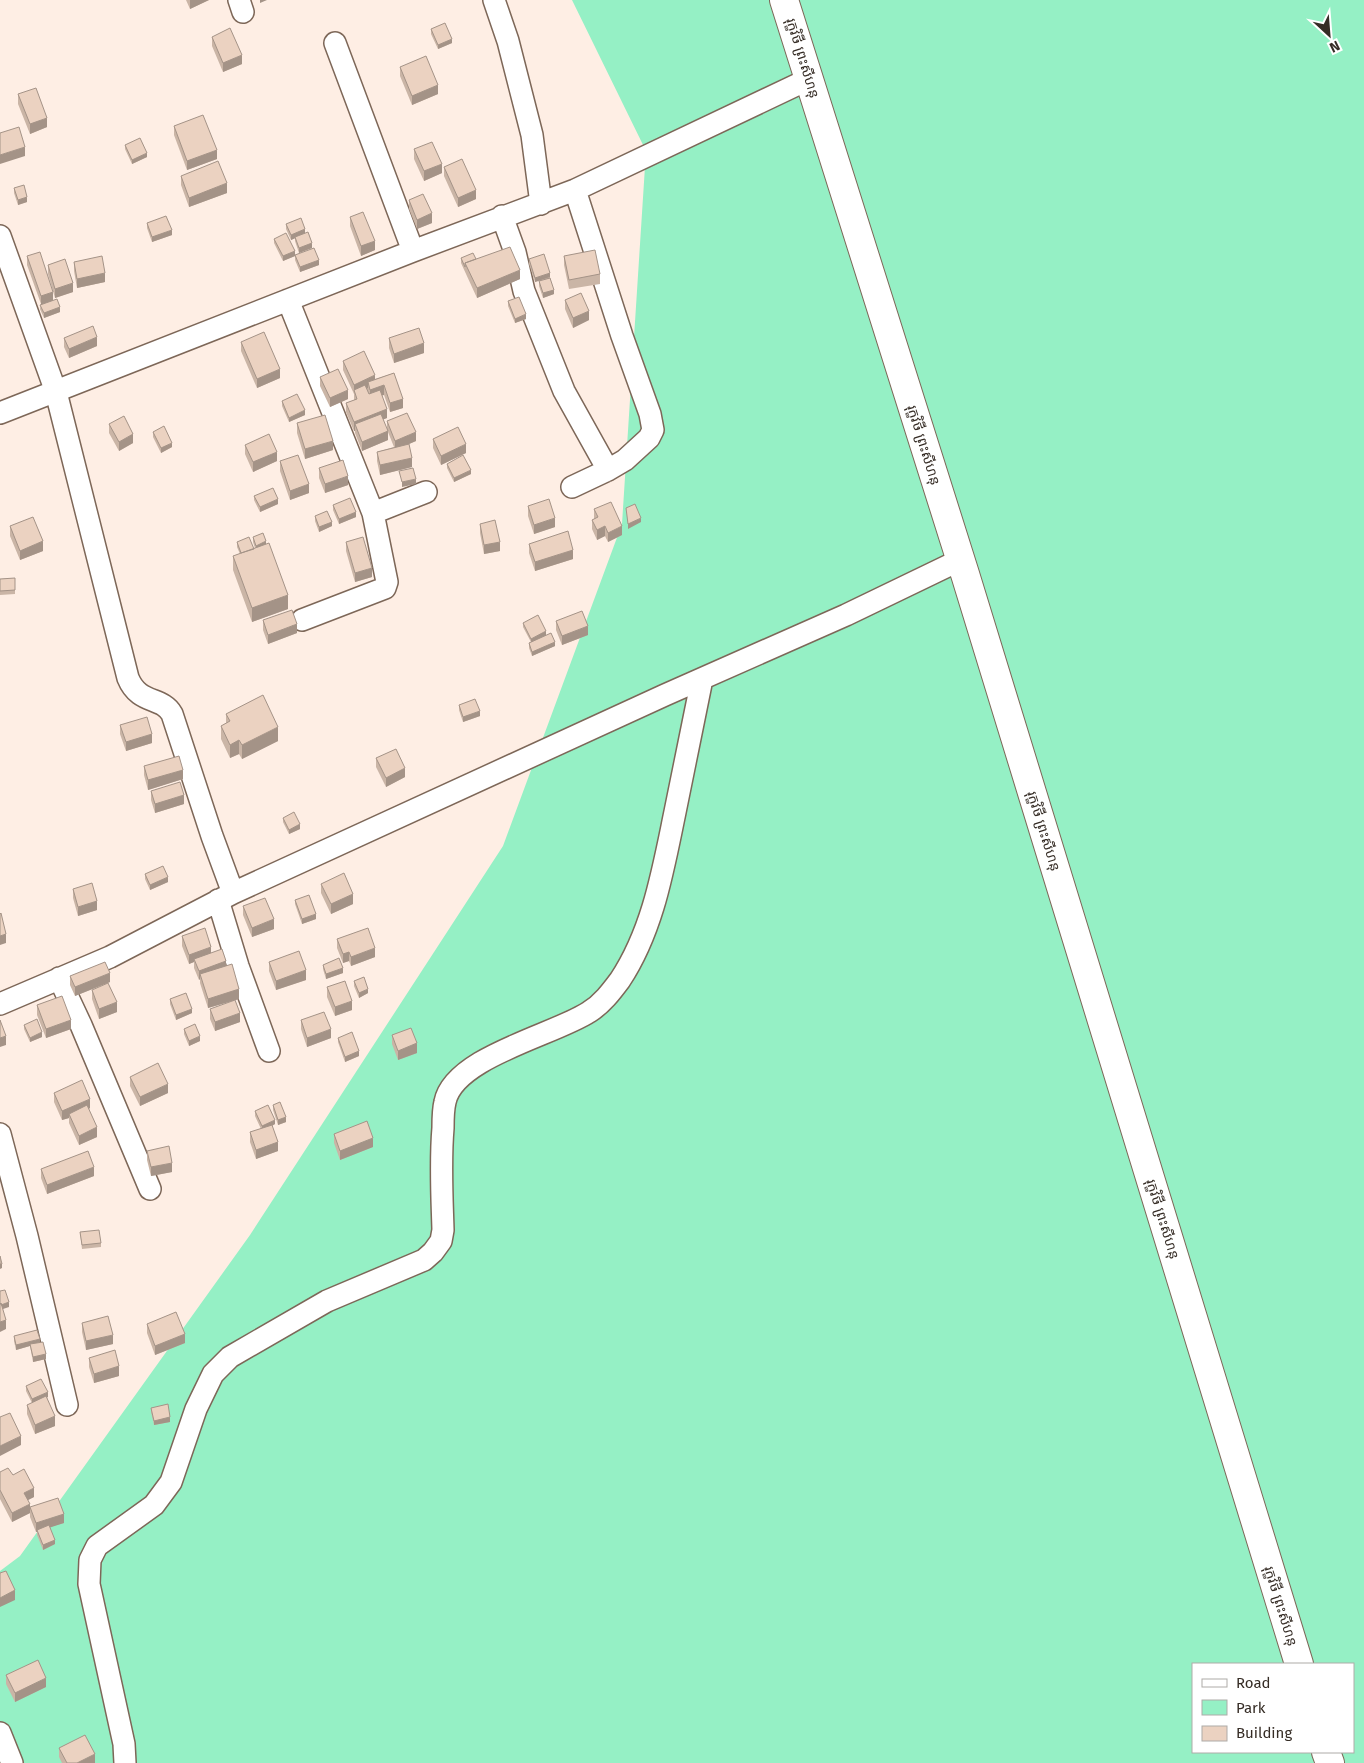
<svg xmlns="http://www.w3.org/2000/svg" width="1364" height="1763" viewBox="0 0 1364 1763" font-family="'Fira Sans','Noto Sans Khmer',sans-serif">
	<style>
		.green { fill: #95f0c5; fill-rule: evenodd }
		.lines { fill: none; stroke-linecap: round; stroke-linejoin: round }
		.street-casing { stroke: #7d6758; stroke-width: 24 }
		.secondary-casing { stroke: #7d6758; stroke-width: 30 }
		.street { stroke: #fff; stroke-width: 21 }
		.secondary { stroke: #fff; stroke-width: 28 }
		.wall { fill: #cab5a6 }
		.shaded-wall { fill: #a49387 }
		.building { fill: #ebd2c1; stroke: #a49387 }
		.labels { text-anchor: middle; stroke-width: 5; stroke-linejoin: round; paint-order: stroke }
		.street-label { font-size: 14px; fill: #352c25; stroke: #fff }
	</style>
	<rect width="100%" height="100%" fill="#feeee4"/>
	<path class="green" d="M572,0H1364V1763H0V1571L20,1556L250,1235L503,846L622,524L646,151ZM1193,1664H1353V1752H1193Z"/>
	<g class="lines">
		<g class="street-casing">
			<path id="street" d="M239,0L243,12
				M494,0L508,41L532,135L541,204
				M335,43L413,251
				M502,216L515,252L524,291L564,391L608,470
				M0,236L56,392L128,678C139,705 162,696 172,714L212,836L233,893
				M288,300L373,513L426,492
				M0,413L413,251L575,190L809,79
				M572,487L608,470L625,460L649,438L653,430L650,414L622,336L575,190
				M302,620L385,588L387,582L373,513
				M218,900L238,966L269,1051
				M59,978L81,1025L150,1189
				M0,1004L110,957L233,893L665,695L846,615L960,560
				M0,1134L27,1236L67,1405
				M0,1733L12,1763
				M125,1763L124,1744L89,1584L90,1560L97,1546L154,1505L171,1482L196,1409L213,1374L230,1357L327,1301L424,1260L433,1252L441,1241L443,1230C442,1196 440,1162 443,1128C443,1119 443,1110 445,1102C454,1057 554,1035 589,1012C602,1004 611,992 620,980C653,930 663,870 675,812C684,768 693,723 702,679"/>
		</g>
		<g class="secondary-casing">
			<path id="secondary" d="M784,0L965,574L1299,1664
				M1326,1752L1330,1763"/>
		</g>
		<use href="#street" class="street"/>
		<use href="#secondary" class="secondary"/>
	</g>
	<path class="wall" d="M186,0H209L190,9Z
		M431,29L452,43L438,49L431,34Z
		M212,37L242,64L223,72L212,46Z
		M400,67L438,94L412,105L400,76Z
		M18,94L47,127L30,134L18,104Z
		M174,126L217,159L187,170L174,135Z
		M125,145L147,157L132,164L125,149Z
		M414,149L442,173L424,181L414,159Z
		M444,167L476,199L458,207L444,176Z
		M181,176L227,193L189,207L181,185Z
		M14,188L27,202L18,205L14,193Z
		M409,200L432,223L417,229L409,209Z
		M350,217L375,250L361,256L350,226Z
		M147,223L172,235L152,242L147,228Z
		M286,224L305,233L312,248L299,253L295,241V238L291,240L286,229Z
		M274,239L295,256L283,261L274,243Z
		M295,255L319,265L300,272L295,260Z
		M27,256L53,300L60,312L44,318L40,309L41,304L27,265Z
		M564,256L600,274V284L569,289L564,265Z
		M461,258L476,259L520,279L477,298L461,263Z
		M529,259L550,277L554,294L543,298L539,286V281L545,279L535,282L529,264Z
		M74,262L105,282L77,288L74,271Z
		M48,265L73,292L55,298L48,274Z
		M565,300L589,320L573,328L565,309Z
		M508,301L526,319L515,323L508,306Z
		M64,338L97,346L69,358L64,347Z
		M389,338L424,353L394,363L389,348Z
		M241,342L280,378L257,388L241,351Z
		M343,361L375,379L394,373L403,408L390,412L384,395H382L387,418L383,419L387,430V421L416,441L409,444L412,467L380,475L377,461V452L394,447L388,432V440L362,451L355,433V431H354L346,412V403L354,400V394L343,370Z
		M320,377L348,399L330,407L320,386Z
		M282,401L305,415L289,422L282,406Z
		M297,423L333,450L305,459L297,433Z
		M109,424L133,443L119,451L109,433Z
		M153,432L172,447L161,453L153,437Z
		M433,439L466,453L441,465L433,448Z
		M245,445L277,461L253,472L245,454Z
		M280,461L309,493L290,500L280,471Z
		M447,464L471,474L454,482L447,468Z
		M319,468L348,485L325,493L319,478Z
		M254,496L278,504L260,512L254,500Z
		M333,505L356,517L339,524L333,510Z
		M528,506L555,527L534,534L528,516Z
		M594,509L622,535L608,542L605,536L597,540L592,529V520L594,519Z
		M315,516L332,526L319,532L315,521Z
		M480,524L500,551L484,554L480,533Z
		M10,526L43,551L20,560L10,536Z
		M253,537L266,544L288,609L252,622L233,570V556L240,554L237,547V542L254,549L255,548L253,542Z
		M346,542L372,577L355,582L346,551Z
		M529,544L573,559L535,571L529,553Z
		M15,578V594L0,595V579Z
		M263,620L297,633L268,644L263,630Z
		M556,621L588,635L562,645L556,630Z
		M523,623L546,636L555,646L532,656L529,648V643L531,642L523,627Z
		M459,705L480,716L463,722L459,710Z
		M226,714L278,741L242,759L239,754L230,758L221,739V726L226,723Z
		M120,725L152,743L126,751L120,734Z
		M376,758L405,777L386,787L376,767Z
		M144,766L183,779L148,790L144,775Z
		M151,791L184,804L155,813L151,800Z
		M283,818L300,829L289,834L283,822Z
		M145,874L168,882L150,890L145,879Z
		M321,884L353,904L331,914L321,893Z
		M73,889L97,910L78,916L73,898Z
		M295,900L316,919L302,924L295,904Z
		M243,906L274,929L252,937L243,915Z
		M182,936L211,953L226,966L239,999L208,1008L200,983V979L199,980L194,968V962L189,964L182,946Z
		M337,939L375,957L351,966L349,961L343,963L337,948Z
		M269,962L306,980L276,990L269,971Z
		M323,965L343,973L326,979L323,969Z
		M70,976L110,982L75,996L70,985Z
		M354,981L368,993L359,998L354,986Z
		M327,987L352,1010L335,1016L327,997Z
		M92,990L117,1012L99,1019L92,999Z
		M170,999L192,1013L176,1020L170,1004Z
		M37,1005L71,1029L46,1038L37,1015Z
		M210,1009L240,1022L215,1031L210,1019Z
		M301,1020L331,1038L307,1047L301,1029Z
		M24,1025L42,1037L30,1042L24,1029Z
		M184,1029L200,1041L189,1046L184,1034Z
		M392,1035L417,1053L398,1060L392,1044Z
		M338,1038L359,1056L345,1062L338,1042Z
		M130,1077L168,1093L140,1106L130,1086Z
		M54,1093L90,1108L89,1109L97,1137L79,1145L69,1123V1118L62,1120L54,1102Z
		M273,1105L286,1122L278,1125L273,1110Z
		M255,1111L275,1124L272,1126L278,1151L256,1159L250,1142V1132L261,1129L255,1116Z
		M334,1134L373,1147L340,1160L334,1143Z
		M147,1151L172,1172L151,1176L147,1160Z
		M41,1169L94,1176L47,1194L41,1178Z
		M80,1232L101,1243V1247L82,1249Z
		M82,1323L113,1344L86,1350L82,1332Z
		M147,1324L185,1343L155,1355L147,1333Z
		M14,1336L40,1342L46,1359L33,1362L30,1346L16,1350L14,1341Z
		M89,1358L119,1376L94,1383L89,1367Z
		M26,1386L48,1397H47L55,1426L35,1434L27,1414V1405L32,1403L26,1391Z
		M151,1408L170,1422L154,1425L151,1412Z
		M0,1472L13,1475L34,1497L28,1500L30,1513L12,1522L0,1499Z
		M30,1507L64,1523L50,1527L55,1544L43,1550L37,1535V1532H36L30,1517Z
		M6,1675L46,1687L15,1702L6,1684Z
		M59,1748L95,1763H62L59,1757Z"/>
	<path class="shaded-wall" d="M190,0H209L190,9Z
		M260,0H267L260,3Z
		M452,39V43L438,49V45Z
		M242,55V64L223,72V63Z
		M438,85V94L412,105V96Z
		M47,118V127L30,134V124Z
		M25,147V156L0,164V155Z
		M217,150V159L187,170V161Z
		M147,153V157L132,164V160Z
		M442,164V173L424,181V171Z
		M227,183V193L189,207V198Z
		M476,190V199L458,207V198Z
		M27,197V202L18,205V200Z
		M432,213V223L417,229V220Z
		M305,229V234L291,240V235Z
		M172,230V235L152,242V237Z
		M375,241V250L361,256V246Z
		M312,243V248L299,253V248Z
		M295,251V256L283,261V256Z
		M319,260V265L300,272V267Z
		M520,270V279L477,298V288Z
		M105,273V282L77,288V279Z
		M550,273V277L535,282V278Z
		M73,283V292L55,298V289Z
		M554,290V294L543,298V293Z
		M53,292V302L41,306V296Z
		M60,307V312L44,318V313Z
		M589,311V320L573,328V318Z
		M526,314V319L515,323V319Z
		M97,337V346L69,358V349Z
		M424,343V353L394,363V354Z
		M280,369V378L257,388V379Z
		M375,375V385L368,382V388L355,394L354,390V385Z
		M384,385V395L370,399V390Z
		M348,390V399L330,407V398Z
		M403,399V408L390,412V403Z
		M387,409V418L357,430L355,424V431H354V422Z
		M305,410V415L289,422V418Z
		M388,431V440L362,451V442Z
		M416,432V441L395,450V441Z
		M133,434V443L119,451V442Z
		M333,441V450L305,459V449Z
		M172,443V447L161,453V448Z
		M466,444V453L441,465V456Z
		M277,452V461L253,472V462Z
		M412,458V467L380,475V465Z
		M471,470V474L454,482V478Z
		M348,476V485L325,493V484Z
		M416,479V484L402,487V482Z
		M309,484V493L290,500V491Z
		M278,499V504L260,512V507Z
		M356,512V517L339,524V519Z
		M555,518V527L534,534V525Z
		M641,518V522L628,529V524Z
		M332,522V526L319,532V527Z
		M605,526V536L597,540V530Z
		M622,526V535L608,542V533Z
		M43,541V551L20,560V551Z
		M266,541V546L256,550V546Z
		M500,542V551L484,554V545Z
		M573,550V559L535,571V562Z
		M372,568V577L355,582V573Z
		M288,595V609L252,622V608Z
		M297,624V633L268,644V635Z
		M588,626V635L562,645V636Z
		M546,631V636L531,643V639Z
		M555,642V646L532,656V652Z
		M480,711V716L463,722V717Z
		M278,727V741L242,759V745Z
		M152,734V743L126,751V742Z
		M239,740V754L230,758V745Z
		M405,768V777L386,787V778Z
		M183,770V779L148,790V780Z
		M184,795V804L155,813V804Z
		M300,824V829L289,834V830Z
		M168,877V882L150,890V885Z
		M353,894V904L331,914V904Z
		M97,901V910L78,916V907Z
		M316,914V919L302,924V919Z
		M274,919V929L252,937V928Z
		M6,934V943L0,945V936Z
		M211,947V956L194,959V962L189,964V955Z
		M375,948V957L351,966V957Z
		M349,952V961L343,963V954Z
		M226,961V970L200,974V979L199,980V971Z
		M343,968V973L326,979V974Z
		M306,970V980L276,990V981Z
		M110,973V982L75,996V987Z
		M239,989V999L208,1008V999Z
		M368,989V993L359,998V993Z
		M352,1001V1010L335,1016V1007Z
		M117,1002V1012L99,1019V1009Z
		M192,1009V1013L176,1020V1015Z
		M240,1013V1022L215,1031V1022Z
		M71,1020V1029L46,1038V1029Z
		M331,1029V1038L307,1047V1038Z
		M42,1032V1037L30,1042V1038Z
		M6,1036V1045L0,1047V1038Z
		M200,1036V1041L189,1046V1041Z
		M417,1043V1053L398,1060V1051Z
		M359,1051V1056L345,1062V1057Z
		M168,1084V1093L140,1106V1097Z
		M90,1099V1108L70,1117L69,1114V1118L62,1120V1111Z
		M286,1117V1122L278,1125V1120Z
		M275,1120V1124L262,1131V1126Z
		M97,1127V1137L79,1145V1136Z
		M373,1138V1147L340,1160V1151Z
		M278,1142V1151L256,1159V1150Z
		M172,1163V1172L151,1176V1167Z
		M94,1167V1176L47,1194V1185Z
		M0,1264H2V1268L0,1269Z
		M9,1302V1307L0,1310V1305Z
		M6,1320V1329L0,1332V1322Z
		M185,1334V1343L155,1355V1346Z
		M113,1335V1344L86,1350V1341Z
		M40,1339V1343L16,1350V1345Z
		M46,1354V1359L33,1362V1357Z
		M119,1366V1376L94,1383V1374Z
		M48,1392V1397L32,1404V1399Z
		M55,1416V1426L35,1434V1425Z
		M170,1417V1422L154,1425V1421Z
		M21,1436V1445L0,1456V1446Z
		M34,1488V1497L24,1502V1493Z
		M30,1504V1513L12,1522V1513Z
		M64,1514V1523L36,1532V1523Z
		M55,1540V1544L43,1550V1545Z
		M15,1590V1600L0,1607V1598Z
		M46,1678V1687L15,1702V1693Z
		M95,1754V1763H77Z"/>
	<path class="building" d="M445,23L452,39L438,45L431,29Z
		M230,28L242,55L223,63L212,37Z
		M426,56L438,85L412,96L400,67Z
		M36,88L47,118L30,124L18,94Z
		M203,115L217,150L187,161L174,126Z
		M19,127L25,147L0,155V133Z
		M140,138L147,153L132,160L125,145Z
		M432,142L442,164L424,171L414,149Z
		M462,159L476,190L458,198L444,167Z
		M218,161L227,183L189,198L181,176Z
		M24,185L27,197L18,200L14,188Z
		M423,194L432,213L417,220L409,200Z
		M363,212L375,241L361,246L350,217Z
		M166,216L172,230L152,237L147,223Z
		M301,218L305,229L291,235L286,224Z
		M308,232L312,243L299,248L295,237Z
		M286,233L295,251L283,256L274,239Z
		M510,247L520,270L477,288L465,263Z
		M314,248L319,260L300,267L295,255Z
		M595,250L600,274L569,280L564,256Z
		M40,252L53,292L41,296L27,256Z
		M473,253L476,259L465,263V267L461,258Z
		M544,254L550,273L535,278L529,259Z
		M102,256L105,273L77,279L74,262Z
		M65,259L73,283L55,289L48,265Z
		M550,278L554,290L543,293L539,281Z
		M581,293L589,311L573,318L565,300Z
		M519,297L526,314L515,319L508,301Z
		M57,299L60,307L44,313L40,305Z
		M93,326L97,337L69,349L64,338Z
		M419,328L424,343L394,354L389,338Z
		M264,332L280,369L257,379L241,342Z
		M364,351L375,375L354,385L343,361Z
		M338,369L348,390L330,398L320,377Z
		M394,373L403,399L390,403L384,385L370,390L368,382Z
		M365,385L369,394L380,390L387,409L354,422L346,403L357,399L354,390Z
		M297,394L305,410L289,418L282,401Z
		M407,413L416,432L395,441L387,421Z
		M381,414L388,431L362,442L355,424Z
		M325,415L333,441L305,449L297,423Z
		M124,416L133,434L119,442L109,424Z
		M164,426L172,443L161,448L153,432Z
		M458,427L466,444L441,456L433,439Z
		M269,434L277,452L253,462L245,445Z
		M409,444L412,458L380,465L377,452Z
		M298,455L309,484L290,491L280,461Z
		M463,455L471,470L454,478L447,464Z
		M343,460L348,476L325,484L319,468Z
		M413,468L416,479L402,482L399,471Z
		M273,488L278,499L260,507L254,496Z
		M350,498L356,512L339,519L333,505Z
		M549,499L555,518L534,525L528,506Z
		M611,502L622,526L608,533L605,526L597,530L592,520L598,517L594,509Z
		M635,504L641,518L628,524L626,508Z
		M327,511L332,522L319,527L315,516Z
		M33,517L43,541L20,551L10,526Z
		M495,520L500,542L484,545L480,524Z
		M568,531L573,550L535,562L529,544Z
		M263,533L266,541L256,546L253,537Z
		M249,537L254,549L241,553L237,542Z
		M363,537L372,568L355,573L346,542Z
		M269,543L288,595L252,608L233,556Z
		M15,578V590L0,591V579Z
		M292,610L297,624L268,635L263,620Z
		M582,611L588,626L562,636L556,621Z
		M538,615L546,631L531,639L523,623Z
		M551,633L555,642L532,652L529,643Z
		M263,695L278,727L242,745L239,740L230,745L221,726L230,721L226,714Z
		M475,699L480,711L463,717L459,705Z
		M147,717L152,734L126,742L120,725Z
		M396,749L405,768L386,778L376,758Z
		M179,756L183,770L148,780L144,766Z
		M180,782L184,795L155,804L151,791Z
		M294,812L300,824L289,830L283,818Z
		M163,866L168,877L150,885L145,874Z
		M344,873L353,894L331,904L321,884Z
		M92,883L97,901L78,907L73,889Z
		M309,895L316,914L302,919L295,900Z
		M265,898L274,919L252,928L243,906Z
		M1,913L6,934L0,936V914Z
		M205,928L211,947L189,955L182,936Z
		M368,928L375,948L351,957L349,952L343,954L337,939Z
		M222,949L226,961L199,971L194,959Z
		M299,951L306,970L276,981L269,962Z
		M339,958L343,968L326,974L323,965Z
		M105,962L110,973L75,987L70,976Z
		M232,964L239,989L208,999L200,974Z
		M364,977L368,989L359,993L354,981Z
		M345,981L352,1001L335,1007L327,987Z
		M108,983L117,1002L99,1009L92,990Z
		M186,993L192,1009L176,1015L170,999Z
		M62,996L71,1020L46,1029L37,1005Z
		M235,1000L240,1013L215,1022L210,1009Z
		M324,1012L331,1029L307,1038L301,1020Z
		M37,1019L42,1032L30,1038L24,1025Z
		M0,1020L6,1036L0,1038Z
		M195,1024L200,1036L189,1041L184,1029Z
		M411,1028L417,1043L398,1051L392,1035Z
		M352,1032L359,1051L345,1057L338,1038Z
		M158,1063L168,1084L140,1097L130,1077Z
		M82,1080L90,1099L62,1111L54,1093Z
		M280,1102L286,1117L278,1120L273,1105Z
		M87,1105L97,1127L79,1136L69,1114Z
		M268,1105L275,1120L262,1126L255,1111Z
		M367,1121L373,1138L340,1151L334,1134Z
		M272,1125L278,1142L256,1150L250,1132Z
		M169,1146L172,1163L151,1167L147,1151Z
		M88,1151L94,1167L47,1185L41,1169Z
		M99,1230L101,1243L82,1245L80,1232Z
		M0,1256L2,1264H0Z
		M5,1290L9,1302L1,1305V1303L0,1304V1291Z
		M1,1303L6,1320L0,1322V1304Z
		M176,1312L185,1334L155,1346L147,1324Z
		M108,1316L113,1335L86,1341L82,1323Z
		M37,1330L40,1339L16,1345L14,1336Z
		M43,1342L46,1354L33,1357L30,1344Z
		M115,1350L119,1366L94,1374L89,1358Z
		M41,1379L48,1392L32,1399L26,1386Z
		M46,1396L55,1416L35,1425L27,1405Z
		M168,1404L170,1417L154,1421L151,1408Z
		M10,1413L21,1436L0,1446V1417Z
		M8,1468L13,1475L24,1469L34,1488L24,1493L30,1504L12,1513L0,1490V1472Z
		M58,1498L64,1514L36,1523L30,1507Z
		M49,1525L55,1540L43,1545L37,1530Z
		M6,1571L15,1590L0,1598V1573Z
		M38,1660L46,1678L15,1693L6,1675Z
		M85,1735L95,1754L77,1763H67L59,1748Z"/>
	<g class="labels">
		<g class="street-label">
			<text transform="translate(803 58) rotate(73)" y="5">រុក្ខវិថី ព្រះសីហនុ</text>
			<text transform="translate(924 445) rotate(73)" y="5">រុក្ខវិថី ព្រះសីហនុ</text>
			<text transform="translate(1044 831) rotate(73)" y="5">រុក្ខវិថី ព្រះសីហនុ</text>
			<text transform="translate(1163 1219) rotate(73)" y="5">រុក្ខវិថី ព្រះសីហនុ</text>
			<text transform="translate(1281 1606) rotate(73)" y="5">រុក្ខវិថី ព្រះសីហនុ</text>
		</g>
	</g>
	<rect x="1192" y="1663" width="162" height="90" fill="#ffffff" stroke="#aeaba8"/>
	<rect x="1202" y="1679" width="25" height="8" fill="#ffffff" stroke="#aeaba8"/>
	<text x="1236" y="1688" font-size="15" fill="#352c25">Road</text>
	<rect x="1202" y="1700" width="25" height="15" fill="#95f0c5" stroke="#aeaba8"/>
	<text x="1236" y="1713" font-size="15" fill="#352c25">Park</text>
	<rect x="1202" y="1726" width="25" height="15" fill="#ebd2c1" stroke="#aeaba8"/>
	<text x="1236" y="1738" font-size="15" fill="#352c25">Building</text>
	<g transform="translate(1329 35) rotate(154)" stroke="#ffffff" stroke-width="4" paint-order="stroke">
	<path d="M0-4L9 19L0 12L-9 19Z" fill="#352c25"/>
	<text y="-8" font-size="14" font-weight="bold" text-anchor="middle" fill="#352c25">N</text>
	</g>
</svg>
